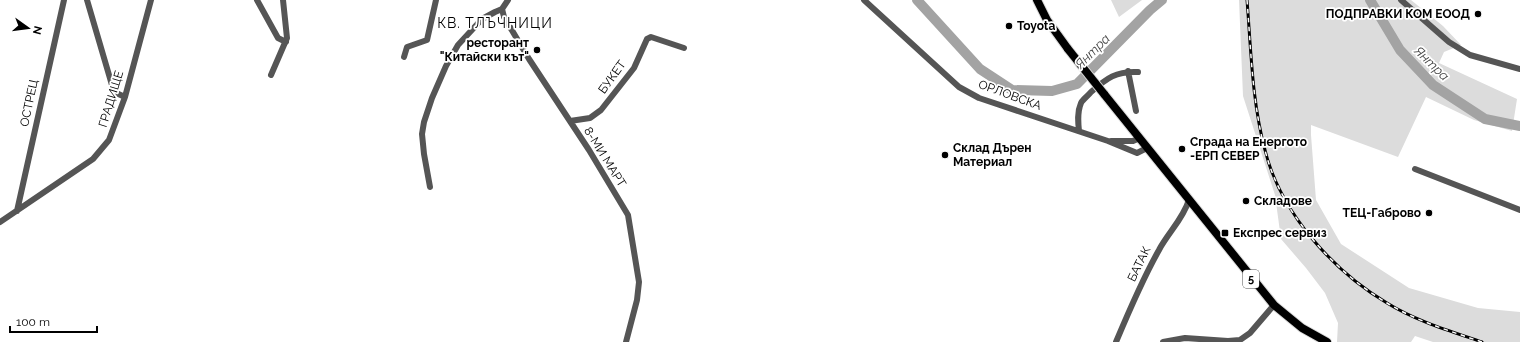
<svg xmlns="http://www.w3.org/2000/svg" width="1520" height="342" viewBox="0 0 1520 342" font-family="Raleway,sans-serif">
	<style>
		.green { fill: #dcdcdc }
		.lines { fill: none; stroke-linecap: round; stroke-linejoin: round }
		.river { stroke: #a3a3a3; stroke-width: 10 }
		.major-casing { stroke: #dbdbdb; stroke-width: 10 }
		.minor { stroke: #555; stroke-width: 6 }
		.major { stroke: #000; stroke-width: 8 }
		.rail-casing { stroke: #000; stroke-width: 3 }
		.rail { stroke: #fff; stroke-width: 1.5; stroke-dasharray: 4.5; stroke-linecap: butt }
		.major-bridge-casing { stroke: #dbdbdb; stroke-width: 10; stroke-linecap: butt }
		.major-bridge { stroke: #000; stroke-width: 8 }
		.poi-dot { fill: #000; stroke: #fff; stroke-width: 1.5 }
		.labels { text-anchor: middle; stroke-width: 3.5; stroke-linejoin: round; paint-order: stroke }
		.shield { fill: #fff; stroke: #4c4c4c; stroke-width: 1 }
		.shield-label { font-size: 11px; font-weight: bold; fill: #000 }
		.poi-label { font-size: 12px; font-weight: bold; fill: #000; stroke: #fff; text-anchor: start }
		.street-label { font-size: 12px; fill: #000; stroke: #fff }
		.water-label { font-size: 13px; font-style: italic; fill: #444; stroke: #fff }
		.quarter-label { font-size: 14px; letter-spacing: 1px; fill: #000; stroke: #fff }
	</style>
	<rect width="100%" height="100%" fill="#fff"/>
	<path class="green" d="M1111,0H1142L1119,17Z
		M1239,0H1411L1443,26L1461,45L1444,52L1439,63L1517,99L1512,131L1474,120L1426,97L1398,157L1311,125V135L1316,200L1341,244L1409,288L1478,308L1520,312V342H1433L1415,336L1411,342H1337L1338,323L1325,293L1306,268L1281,239L1275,195L1243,96Z"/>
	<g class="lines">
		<path class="river" d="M917,0L980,69L1012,90L1052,91L1077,84L1150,10L1162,0
			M1370,0L1400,50L1433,85L1485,119L1520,126"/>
		<g class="major-casing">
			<path id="major" d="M1037,0L1047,20L1068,49
				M1104,94L1274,305L1302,328L1327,342"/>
		</g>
		<path class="minor" d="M87,0L114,92L125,97
			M257,0L278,38L286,42
			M508,0L502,9L504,17L529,59L589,150L628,215L639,282L637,300L626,342
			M864,0L959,87L979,98L1108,141L1137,153L1147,148
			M1401,0L1449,42L1470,55L1520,69
			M404,57L407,47L427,40L436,0
			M1128,71L1136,111
			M271,75L287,38L283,0
			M570,121L590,118L601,110L634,68L647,39L651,37L684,48
			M1079,131C1078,122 1077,112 1081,103C1083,99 1088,96 1091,92C1107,78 1116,71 1138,72
			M1111,141H1133L1140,138
			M1415,169L1520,210
			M430,187L424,154L422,134L424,122L432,98L446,66L458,45L482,19L495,12L502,9
			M17,211L64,0
			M0,222L93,159L109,140L125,97L151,0
			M1116,342C1129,311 1142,280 1159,250C1168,233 1183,219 1189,200
			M1163,342L1185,338L1228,341L1240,340L1250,333L1274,305"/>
		<use href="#major" class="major"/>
		<g class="rail-casing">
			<path id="rail" d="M1247,0C1251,50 1252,102 1265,150C1280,212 1333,271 1387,303C1416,321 1450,331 1482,342"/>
		</g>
		<use href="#rail" class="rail"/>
		<g class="major-bridge-casing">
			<path id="major-bridge" d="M1068,49L1104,94"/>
		</g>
		<use href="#major-bridge" class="major-bridge"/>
	</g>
	<g class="poi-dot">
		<circle cx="1478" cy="14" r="4"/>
		<circle cx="1009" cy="26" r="4"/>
		<circle cx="537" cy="50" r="4"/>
		<circle cx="1182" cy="149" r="4"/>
		<circle cx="945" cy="155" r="4"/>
		<circle cx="1246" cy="201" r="4"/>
		<circle cx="1429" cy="213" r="4"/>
		<rect x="1221" y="229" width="8" height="8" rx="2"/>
	</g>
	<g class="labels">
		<rect class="shield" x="1243" y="270" width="16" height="18" rx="3"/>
		<g class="shield-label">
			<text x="1251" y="283">5</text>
		</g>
		<g class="poi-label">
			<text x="1470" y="18" text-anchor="end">ПОДПРАВКИ КОМ ЕООД</text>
			<text x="1017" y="30">Toyota</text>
			<text x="529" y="47" text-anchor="end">ресторант<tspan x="529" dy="14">"Китайски кът"</tspan></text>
			<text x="1190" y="146">Сграда на Енергото<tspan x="1190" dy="14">-ЕРП СЕВЕР</tspan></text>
			<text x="953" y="152">Склад Дърен<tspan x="953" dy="14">Материал</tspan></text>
			<text x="1254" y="205">Складове</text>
			<text x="1421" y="217" text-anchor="end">ТЕЦ-Габрово</text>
			<text x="1233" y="237">Експрес сервиз</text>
		</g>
		<g class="street-label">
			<text transform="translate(612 77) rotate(-54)" y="4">БУКЕТ</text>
			<text transform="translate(1010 95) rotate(20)" y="4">ОРЛОВСКА</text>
			<text transform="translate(111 99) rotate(-73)" y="4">ГРАДИЩЕ</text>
			<text transform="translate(29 103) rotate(-78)" y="4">ОСТРЕЦ</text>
			<text transform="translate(605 157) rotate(58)" y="4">8-МИ МАРТ</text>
			<text transform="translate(1139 264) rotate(-64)" y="4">БАТАК</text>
		</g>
		<g class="water-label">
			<text transform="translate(1092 51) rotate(-45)" y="5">Янтра</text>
			<text transform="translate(1432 63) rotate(44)" y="5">Янтра</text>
		</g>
		<g class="quarter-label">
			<text x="495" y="28">КВ. ТЛЪЧНИЦИ</text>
		</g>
	</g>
	<g transform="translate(28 28) rotate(104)" stroke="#ffffff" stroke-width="3" paint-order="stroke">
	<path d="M0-3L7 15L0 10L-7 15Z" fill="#000000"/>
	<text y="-6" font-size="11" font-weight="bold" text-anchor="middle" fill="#000000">N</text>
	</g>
	<path d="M10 326v6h87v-6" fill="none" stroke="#000000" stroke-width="2"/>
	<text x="16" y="326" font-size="12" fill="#000000" stroke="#ffffff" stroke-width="3" paint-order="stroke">100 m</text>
</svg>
